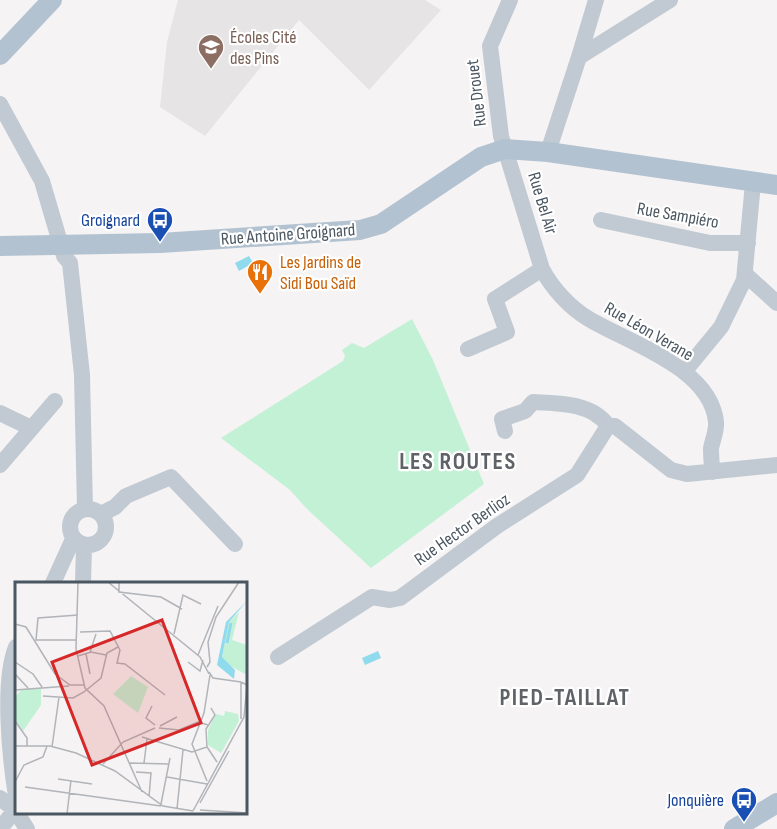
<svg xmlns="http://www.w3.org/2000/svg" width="777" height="829" viewBox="0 0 777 829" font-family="'Sofia Sans Condensed',sans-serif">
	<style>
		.education { fill: #e6e4e5 }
		.green { fill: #c3f1d5 }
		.water { fill: #90daee }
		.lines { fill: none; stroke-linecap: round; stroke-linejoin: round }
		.minor { stroke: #c1cad2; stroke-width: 16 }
		.major { stroke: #b3c2d1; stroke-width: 20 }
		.labels { text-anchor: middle; stroke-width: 4.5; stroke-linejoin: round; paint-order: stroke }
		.education-label { font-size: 18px; fill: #785e54; stroke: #fff; text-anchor: start }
		.street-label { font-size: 18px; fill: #4a5661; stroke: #fff }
		.transit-label { font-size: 18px; fill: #164399; stroke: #fff; text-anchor: end }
		.food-label { font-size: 18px; fill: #c56008; stroke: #fff; text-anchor: start }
		.district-label { font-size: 24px; font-weight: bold; letter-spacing: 1.5px; fill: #5f6368; stroke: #fff }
		.inset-river { fill: none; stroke: #90daee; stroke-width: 3 }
		.inset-road { fill: none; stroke: #b1b4b9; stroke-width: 1.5 }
		.view { fill: #d62828; fill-opacity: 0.15; stroke: #d62828; stroke-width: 3 }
		.inset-edge { fill: none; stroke: #4a5661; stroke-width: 3 }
	</style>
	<rect width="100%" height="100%" fill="#f5f3f3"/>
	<path class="education" d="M178,0H425L441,10L369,90L299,20L205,136L160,107L167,42Z"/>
	<path class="green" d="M412,319L433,360L484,484L371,568L307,509L290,490L221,438L343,361L345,356L342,350L352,343L364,348Z"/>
	<path class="water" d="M249,256L253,263L239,271L235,263Z
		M378,651L381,658L365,665L362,658Z"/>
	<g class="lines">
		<path class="minor" d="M510,0L490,46L501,136L542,269C552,288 570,308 589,319C629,343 711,368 716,422C717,431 712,441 711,449C711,457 712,465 712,472
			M579,57L596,0
			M0,104L42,181L64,256L70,263L82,375L85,509
			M548,152L579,57L670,0
			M601,220L710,243H748
			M745,274L777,303
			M468,349L507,332L495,299L542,269
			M684,372L721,327L744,280L753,183
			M0,413L31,428
			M505,431L502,419L525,411L533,402C558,403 593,403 608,426
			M0,465L55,401
			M70 527a18 18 0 1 1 36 0a18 18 0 1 1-36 0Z
			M101,514L115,507L126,496L171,477L235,544
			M53,583L73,539
			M83,583L84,545
			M16,647C2,681 10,759 16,796
			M278,657L372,597L390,600L400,598L497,526L577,475L608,426H615L671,470L687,474L777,465
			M0,798L15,810L27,829
			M0,829L15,810L16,802"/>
		<path class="major" d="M0,55L52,0
			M0,246L160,243L360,230L381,224L481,157L505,149L548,152L777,185
			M734,829L777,803"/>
	</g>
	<defs>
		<g id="school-pin" transform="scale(1.35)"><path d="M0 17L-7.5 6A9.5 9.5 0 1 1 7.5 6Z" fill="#8d6e63" stroke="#fff"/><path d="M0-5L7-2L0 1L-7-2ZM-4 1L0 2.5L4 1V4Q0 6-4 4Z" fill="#fff"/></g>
		<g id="bus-pin" transform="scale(1.35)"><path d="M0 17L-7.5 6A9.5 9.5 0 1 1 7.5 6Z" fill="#1a4fb4" stroke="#fff"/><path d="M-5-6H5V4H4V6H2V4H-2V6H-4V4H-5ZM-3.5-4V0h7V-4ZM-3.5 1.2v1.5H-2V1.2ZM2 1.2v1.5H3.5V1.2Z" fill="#fff"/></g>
		<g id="restaurant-pin" transform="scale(1.35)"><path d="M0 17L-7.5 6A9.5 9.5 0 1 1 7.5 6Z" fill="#e8710a" stroke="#fff"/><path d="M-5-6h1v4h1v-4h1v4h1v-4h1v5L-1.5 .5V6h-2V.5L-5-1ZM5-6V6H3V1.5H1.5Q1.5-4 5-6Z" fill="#fff"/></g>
	</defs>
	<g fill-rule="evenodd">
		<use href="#school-pin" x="211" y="47"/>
		<use href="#bus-pin" x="160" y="220"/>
		<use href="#restaurant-pin" x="260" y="272"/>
		<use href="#bus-pin" x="744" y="800"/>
	</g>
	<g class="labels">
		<g class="education-label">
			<text x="230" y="43">Écoles Cité<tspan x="230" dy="21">des Pins</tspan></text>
		</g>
		<g class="street-label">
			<text transform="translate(476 93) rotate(-97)" y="6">Rue Drouet</text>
			<text transform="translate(543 203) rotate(73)" y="6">Rue Bel Air</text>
			<text transform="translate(678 215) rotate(10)" y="6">Rue Sampiéro</text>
			<text transform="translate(288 234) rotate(-4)" y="6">Rue Antoine Groignard</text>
			<text transform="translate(649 331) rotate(30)" y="6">Rue Léon Verane</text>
			<text transform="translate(462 529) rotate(-35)" y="6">Rue Hector Berlioz</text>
		</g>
		<g class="transit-label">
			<text x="140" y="226">Groignard</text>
			<text x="724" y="806">Jonquière</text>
		</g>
		<g class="food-label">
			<text x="280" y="268">Les Jardins de<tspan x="280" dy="21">Sidi Bou Saïd</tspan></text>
		</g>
		<g class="district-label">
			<text x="458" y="469">LES ROUTES</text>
			<text x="565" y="705">PIED-TAILLAT</text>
		</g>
	</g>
	<g transform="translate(15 582)">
		<rect width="232" height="232" fill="#f5f3f3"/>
		<path d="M224,30L217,58L232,63V93L210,81L207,75L214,40ZM116,94L133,105L123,131L98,112ZM26,106V123L8,149L0,138V115L7,107ZM210,129L223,132L224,139L206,171L193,163V148L201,132L209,134Z" fill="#c3f1d5"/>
		<path d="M232,19L214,40L207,75L220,88L219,97L202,83L211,40Z" fill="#90daee"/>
		<path class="inset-river" d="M212,61L216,41"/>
		<path class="inset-road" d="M63,0L61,67L70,106L89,124L127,210M93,0L185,75L194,92M104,0V10L146,15L167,27M0,42L11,45L40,92L55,103H69M65,50L95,49L105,68L102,81L110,82L150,113M159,52L168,13L186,22M62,58H21L23,36L63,33M75,70L81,52M71,72L75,92M183,73L203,24M63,74L76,70L91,73M0,80L18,92L27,105M173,80L185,89L188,78M192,85L195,80L193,60L201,35L224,0M194,90L198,96L226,100M0,92L13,106M0,108L54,104M28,114L58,116L69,110L86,96L92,71L103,65M137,124L131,136L140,143M196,126L200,133L191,147L192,165L202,180M226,137V100M0,139L12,156V164M145,144L162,135M144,146L164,148L183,140L193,143M127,155L177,170L192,165M0,164H35L61,171L100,189L148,224L178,229M37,165L44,115M115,181L154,182M129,181L132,157M88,182L108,160L140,146M121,190L136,191L134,215M152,195L192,202M43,197L77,202M192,199L177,162L189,131L195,93M0,200L9,183L28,175L32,164M10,205L146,224M185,221L214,169M146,222L155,176M162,227L168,168M185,228L233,231M178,229L229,135L232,103L226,100M52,232L56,198"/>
		<path class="view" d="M147,38L186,141L77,183L37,80Z"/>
		<rect width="232" height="232" class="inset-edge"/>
	</g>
</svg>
